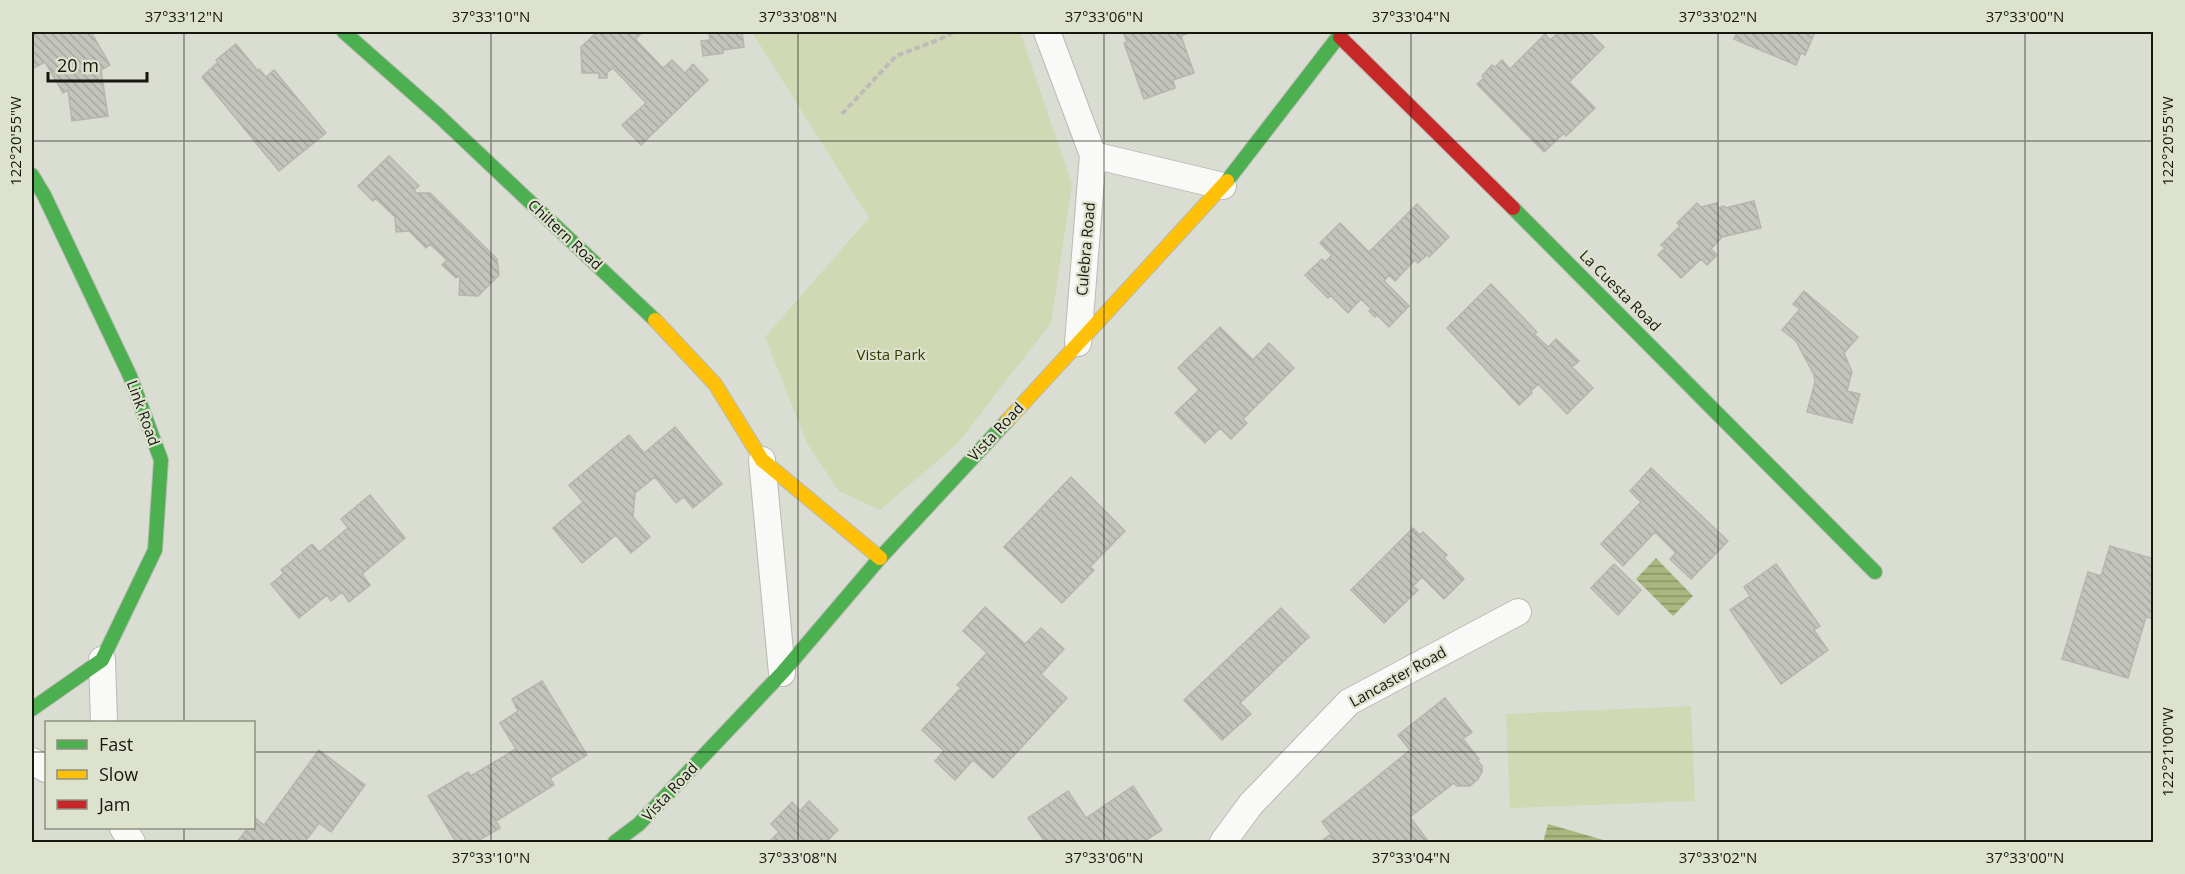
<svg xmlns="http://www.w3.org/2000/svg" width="2185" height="874" viewBox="0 0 2185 874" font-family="'Open Sans',sans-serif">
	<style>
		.park { fill: #d0d8b4 }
		.water { fill: url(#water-rules) }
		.building { fill: url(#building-back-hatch); stroke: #b5b7ae; stroke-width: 1.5 }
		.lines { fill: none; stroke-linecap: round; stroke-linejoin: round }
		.street-casing { stroke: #b9bbb3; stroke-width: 28 }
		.fast-casing { stroke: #b9bbb3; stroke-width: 16 }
		.slow-casing { stroke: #b9bbb3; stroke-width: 16 }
		.jam-casing { stroke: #b9bbb3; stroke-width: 16 }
		.path { stroke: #bcbdb8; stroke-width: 4; stroke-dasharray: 6 3; stroke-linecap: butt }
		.street { stroke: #f9faf8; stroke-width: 26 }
		.fast { stroke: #4caf50; stroke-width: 14 }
		.slow { stroke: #ffc107; stroke-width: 14 }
		.jam { stroke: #c62828; stroke-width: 14 }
		.ticks { fill: none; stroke: #161810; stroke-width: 1.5; stroke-opacity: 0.45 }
		.labels { text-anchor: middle; stroke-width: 4.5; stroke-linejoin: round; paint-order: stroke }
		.street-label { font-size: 15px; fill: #161810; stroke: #dde2cd }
		.park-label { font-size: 15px; fill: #323a00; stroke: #dde2cd }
		.neatline { fill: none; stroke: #161810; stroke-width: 2 }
		.ticks-label { font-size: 15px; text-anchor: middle; fill: #161810 }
	</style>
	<defs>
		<pattern id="water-rules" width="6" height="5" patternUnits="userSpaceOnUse" patternTransform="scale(1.5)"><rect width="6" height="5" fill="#aab67e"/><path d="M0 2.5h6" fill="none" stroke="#899366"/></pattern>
		<pattern id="building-back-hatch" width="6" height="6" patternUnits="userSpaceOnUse" patternTransform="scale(1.5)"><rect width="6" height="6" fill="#c3c5bd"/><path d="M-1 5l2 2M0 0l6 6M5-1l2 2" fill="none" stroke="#a7a8a1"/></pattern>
	</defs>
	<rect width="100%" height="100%" fill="#daddd2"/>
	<path class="park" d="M752,32H1020L1072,184L1051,323L957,444L880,510L839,491L807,443L765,337L869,218Z
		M1691,706L1695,801L1510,808L1506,714Z"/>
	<path class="water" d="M1656,558L1693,596L1673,616L1636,579Z
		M1548,824L1607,841V842H1543Z"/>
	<path class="building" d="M32,32H91L110,65L101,70L108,116L72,121L68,90L63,93L45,62L34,68L32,63Z
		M597,32H643L635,39L663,68L672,60L685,73L693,64L708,80L641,145L622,125L646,103L613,68L607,73V78H599V73H582L581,47Z
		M709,32H742L744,47L723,50V53L703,56L701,41L710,40Z
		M1123,32H1191L1181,36L1194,73L1173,80L1175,88L1144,99L1124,43L1127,42Z
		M1559,32H1589L1604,47L1569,82L1595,108L1566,136L1564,133L1544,152L1477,84L1484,78L1482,76L1492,65L1495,67L1502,60L1510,69L1545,34L1550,40Z
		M1737,32H1815L1805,55L1801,53L1796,65L1734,39Z
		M236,44L258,71L259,69L266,77L274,70L326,133L279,171L202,77L218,62L216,60Z
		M389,156L419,186L414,190L416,193H430L497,259L499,275L478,296L459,295L460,278L458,276L456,278L442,265L447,260L430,244L426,248L409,231L396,232L395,217L375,198L373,201L358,186Z
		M1754,201L1761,228L1722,237L1711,249L1717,255L1707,265L1701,259L1681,278L1658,255L1665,248L1661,245L1680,226L1677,223L1697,203L1701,207L1717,203L1718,208L1724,206L1725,208Z
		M1417,204L1449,237L1429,257L1427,255L1418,263L1415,260L1395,281L1389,275L1384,281L1409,306L1389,327L1377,315L1375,317L1369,311L1371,309L1361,299L1348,313L1330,295L1328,298L1305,275L1322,259L1325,262L1332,255L1320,243L1340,223L1369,252Z
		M1491,284L1537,332L1534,334L1548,347L1556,339L1579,361L1572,367L1593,388L1567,414L1538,384L1531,391L1532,393L1519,405L1447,328Z
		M1804,291L1858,337L1844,353L1852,372L1847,391L1860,394L1852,423L1807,412L1815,382L1814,375L1796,341L1782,330L1800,309L1793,304Z
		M1220,327L1253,360L1269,343L1294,368L1243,419L1247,423L1231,439L1220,428L1205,443L1175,413L1199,390L1178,368Z
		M675,427L722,484L693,508L684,497L676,503L655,477L635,493L633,517L650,537L631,553L616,535L582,563L553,528L583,502L569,485L629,435L644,453Z
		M1651,468L1728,541L1691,579L1670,559L1676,553L1655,532L1623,566L1601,544L1641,502L1630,491Z
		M1071,477L1125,531L1090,567L1094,570L1062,603L1004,547Z
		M370,495L405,538L362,574L370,585L349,602L342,592L331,601L327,595L299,618L271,584L284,573L281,570L312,544L319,552L348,528L341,519Z
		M1413,528L1420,535L1423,532L1447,555L1444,558L1464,579L1444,599L1422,577L1413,586L1418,590L1384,623L1351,590Z
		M2110,546L2154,559V619L2146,617L2128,678L2062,659L2088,572L2101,576Z
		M1614,564L1641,590L1618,615L1591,588Z
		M1776,564L1820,626L1814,630L1828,650L1781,684L1730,610L1750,596L1744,587Z
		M985,607L1025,644L1041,628L1064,649L1041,674L1067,698L993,778L973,760L955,780L935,761L944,751L922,730L961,688L957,685L987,653L963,631Z
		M1281,608L1309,637L1240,703L1251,714L1222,740L1184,700Z
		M542,681L587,755L550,778L554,785L496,821L500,828L476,842H456L428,796L468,772L471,776L516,749L500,723L518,711L512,699Z
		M1445,698L1472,732L1463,739L1479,759L1477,760L1482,766V772L1478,779L1470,786H1457L1454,783L1410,817L1428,841L1426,842H1320L1331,834L1322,822L1410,750L1398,735Z
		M319,750L365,785L331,832L319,823L305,842H237L248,828H254L255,818L264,825Z
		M1133,786L1162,830L1143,842H1045L1028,818L1068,791L1086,818Z
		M809,801L838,830L826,842H769L779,832L771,824L792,802L800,811Z"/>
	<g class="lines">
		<g class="street-casing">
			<path id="street" d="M1047,32L1093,155L1078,343
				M1093,155L1223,186
				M762,460L782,673
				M102,660L104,722
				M32,761L46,769
				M123,828L132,842
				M1223,842L1251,804L1349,702L1518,612"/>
		</g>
		<g class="fast-casing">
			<path id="fast" d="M344,32L439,116L655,320
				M32,175L44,195L130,376L161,460L155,550L102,660L32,709
				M1227,181L1342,32
				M1513,208L1875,572
				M615,842L639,824L782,673L880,558L1007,421"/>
		</g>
		<g class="slow-casing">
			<path id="slow" d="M655,320L715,384L762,460L880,558
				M1007,421L1227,181"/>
		</g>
		<g class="jam-casing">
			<path id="jam" d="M1340,37L1513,208"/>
		</g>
		<path class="path" d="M842,114L896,56L938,40L954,32"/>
		<use href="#street" class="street"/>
		<use href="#fast" class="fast"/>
		<use href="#slow" class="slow"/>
		<use href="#jam" class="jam"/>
	</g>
	<path class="ticks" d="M184,32V722M491,32V842M798,32V842M1104,32V842M1411,32V842M1718,32V842M2025,32V842M32,141H2154M32,752H46M254,752H2154M184,828V842"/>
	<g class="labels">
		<g class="street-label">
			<text transform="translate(565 235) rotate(43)" y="5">Chiltern Road</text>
			<text transform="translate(1086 249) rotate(-85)" y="5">Culebra Road</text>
			<text transform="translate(1620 291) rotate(45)" y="5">La Cuesta Road</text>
			<text transform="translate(143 413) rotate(70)" y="5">Link Road</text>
			<text transform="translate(996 432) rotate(-47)" y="5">Vista Road</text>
			<text transform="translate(1398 677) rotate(-29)" y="5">Lancaster Road</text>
			<text transform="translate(670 792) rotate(-47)" y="5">Vista Road</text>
		</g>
		<g class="park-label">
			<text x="891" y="360">Vista Park</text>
		</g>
	</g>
	<rect width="2185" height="874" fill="none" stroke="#dde2cd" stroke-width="66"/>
	<rect x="45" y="721" width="210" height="108" fill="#dde2cd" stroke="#8d9181" stroke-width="1.5"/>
	<rect x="57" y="740" width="30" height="9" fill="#4caf50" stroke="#8d9181" stroke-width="1.5"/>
	<text x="99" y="751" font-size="18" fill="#161810">Fast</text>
	<rect x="57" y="770" width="30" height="9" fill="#ffc107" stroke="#8d9181" stroke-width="1.5"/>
	<text x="99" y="781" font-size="18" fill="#161810">Slow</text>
	<rect x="57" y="800" width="30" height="9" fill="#c62828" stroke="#8d9181" stroke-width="1.5"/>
	<text x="99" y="811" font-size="18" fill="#161810">Jam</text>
	<path d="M48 72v9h99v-9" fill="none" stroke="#161810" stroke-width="3"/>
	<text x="57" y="72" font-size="18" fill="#161810" stroke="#dde2cd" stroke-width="4.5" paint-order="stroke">20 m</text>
	<rect x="33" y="33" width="2119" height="808" class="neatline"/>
	<g class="ticks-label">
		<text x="184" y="22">37°33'12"N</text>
		<text x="491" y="22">37°33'10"N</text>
		<text x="798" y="22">37°33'08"N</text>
		<text x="1104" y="22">37°33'06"N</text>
		<text x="1411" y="22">37°33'04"N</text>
		<text x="1718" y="22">37°33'02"N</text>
		<text x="2025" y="22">37°33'00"N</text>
		<text transform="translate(2168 141) rotate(-90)" y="5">122°20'55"W</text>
		<text transform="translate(16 141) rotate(-90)" y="5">122°20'55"W</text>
		<text transform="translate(2168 752) rotate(-90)" y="5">122°21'00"W</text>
		<text x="491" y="863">37°33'10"N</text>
		<text x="798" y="863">37°33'08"N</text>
		<text x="1104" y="863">37°33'06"N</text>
		<text x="1411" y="863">37°33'04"N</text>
		<text x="1718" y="863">37°33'02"N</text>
		<text x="2025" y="863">37°33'00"N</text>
	</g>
</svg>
